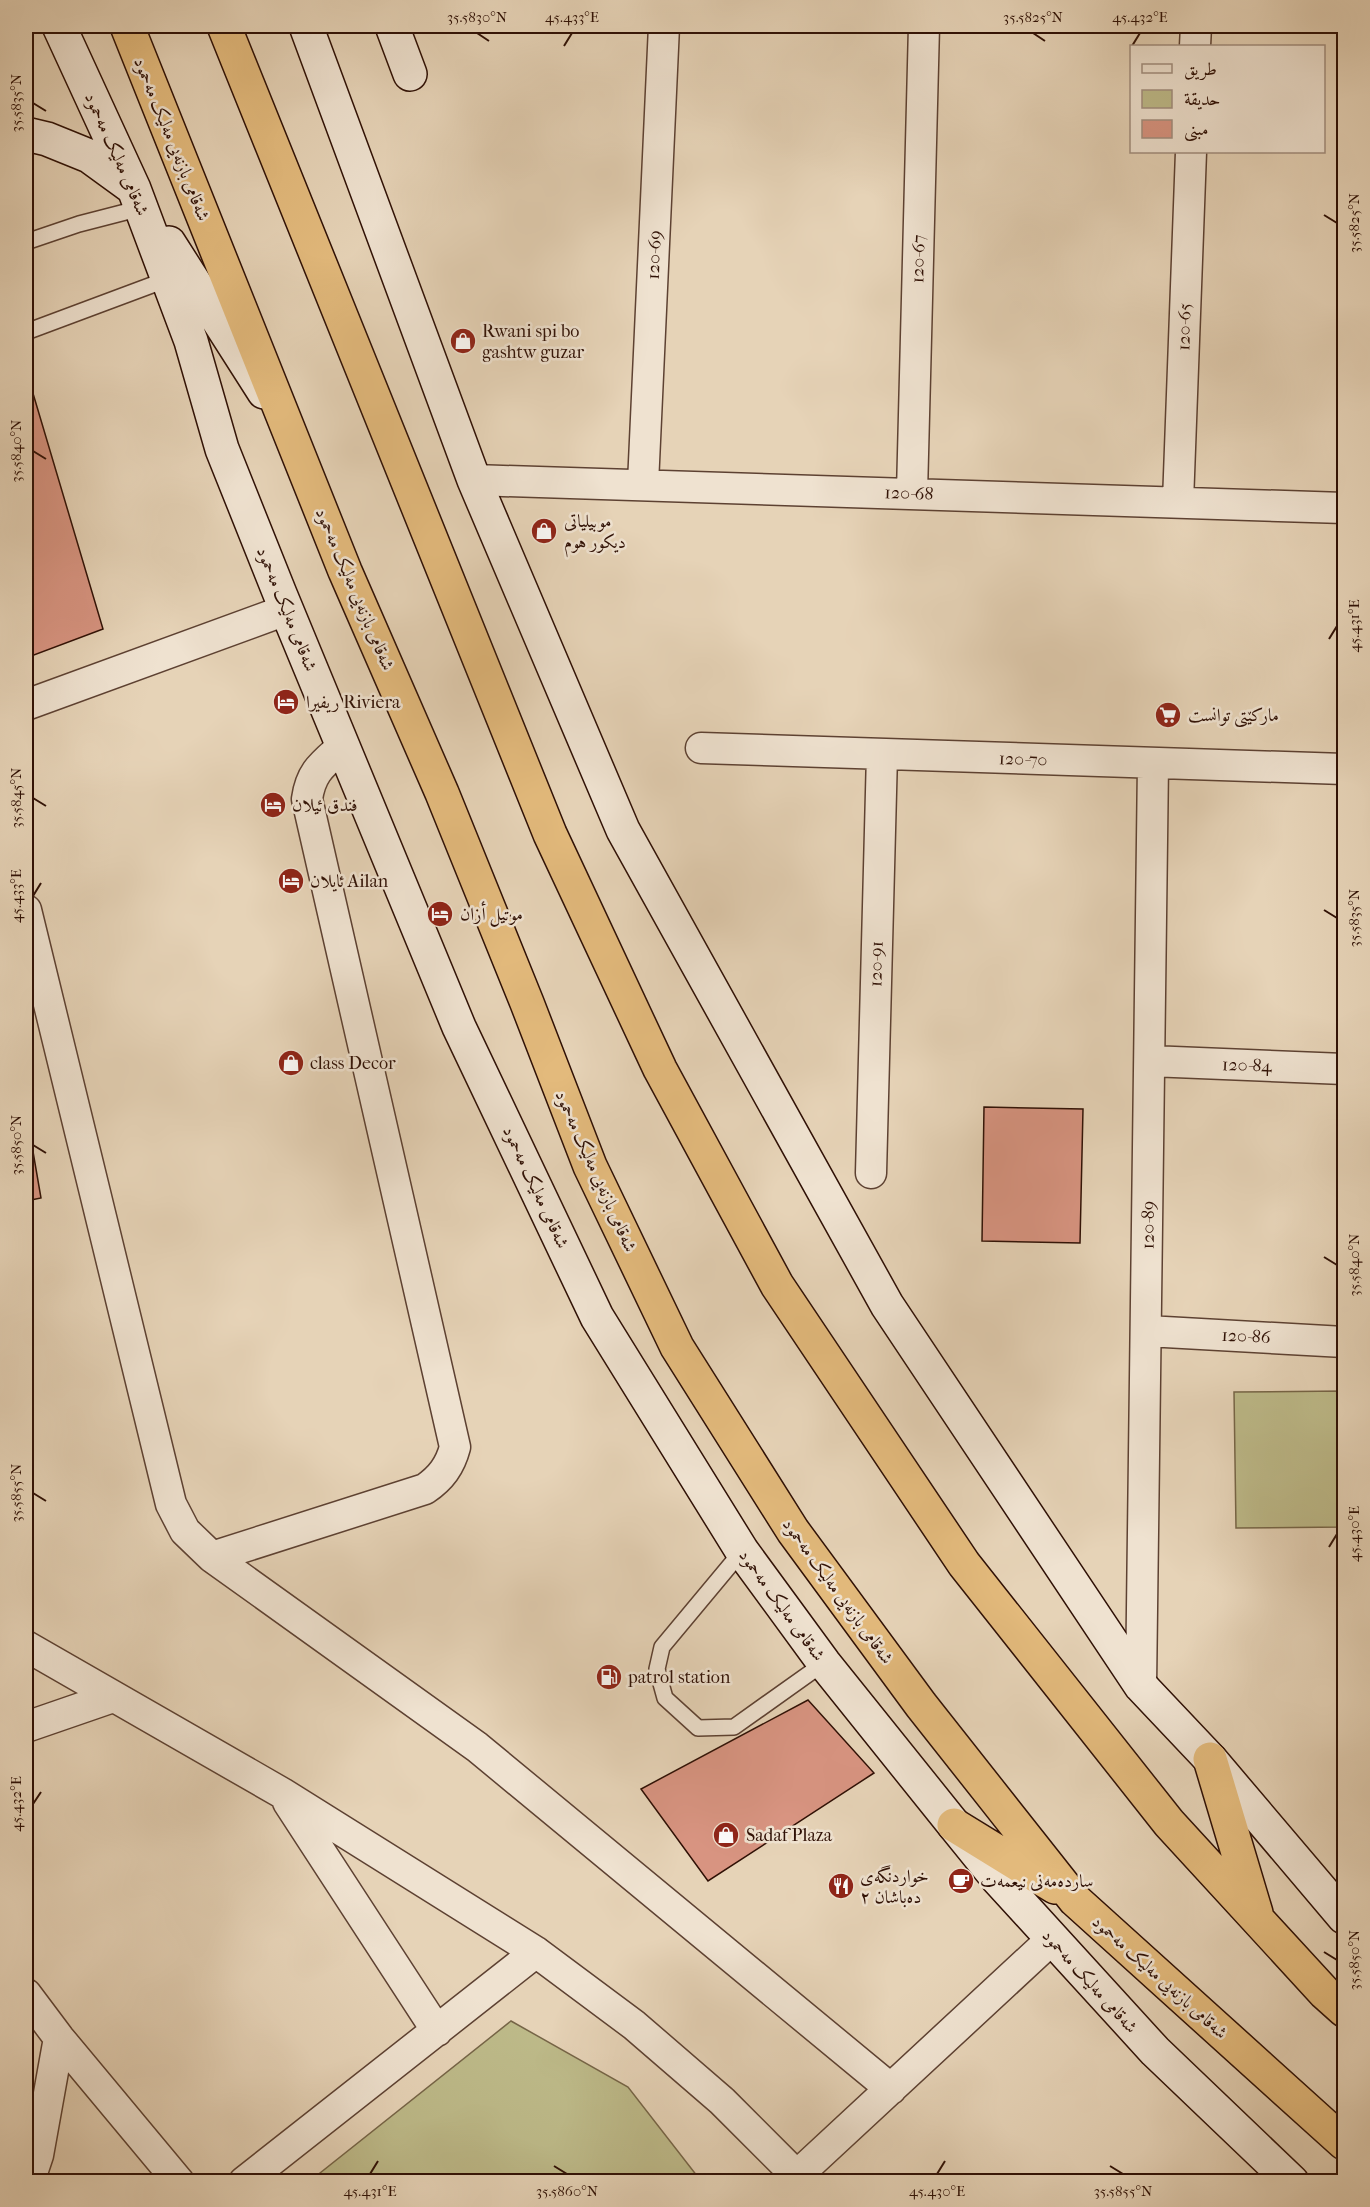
<svg xmlns="http://www.w3.org/2000/svg" width="1370" height="2207" viewBox="0 0 1370 2207" font-family="'IM FELL French Canon',Amiri,serif">
	<style>
		.green { fill: #bdba89; stroke: #766547; stroke-width: 1.5 }
		.building { fill: #d89481; stroke: #2f1005; stroke-width: 1.5 }
		.lines { fill: none; stroke-linecap: round; stroke-linejoin: round }
		.lane-casing { stroke: #5d4132; stroke-width: 18 }
		.street-casing { stroke: #5d4132; stroke-width: 33 }
		.secondary-casing { stroke: #2f1005; stroke-width: 36 }
		.highway-casing { stroke: #2f1005; stroke-width: 36 }
		.lane { stroke: #efe2d0; stroke-width: 15 }
		.street { stroke: #efe2d0; stroke-width: 30 }
		.secondary { stroke: #efe2d0; stroke-width: 33 }
		.highway { stroke: #e3ba7c; stroke-width: 33 }
		.ticks { fill: none; stroke: #2f1005; stroke-width: 2 }
		.labels { text-anchor: middle; stroke-width: 5; stroke-linejoin: round; paint-order: stroke }
		.street-label { font-size: 18px; fill: #2f1005; stroke: #efe2d0 }
		.poi-label { font-size: 18px; fill: #2f1005; stroke: #efe2d0; text-anchor: start }
		.neatline { fill: none; stroke: #2f1005; stroke-width: 2 }
		.ticks-label { font-size: 15px; text-anchor: middle; fill: #2f1005 }
	</style>
	<rect width="100%" height="100%" fill="#e6d3b7"/>
	<filter id="stains"><feTurbulence type="fractalNoise" baseFrequency=".00333" numOctaves="4"/><feColorMatrix values="0 0 0 0 .2 0 0 0 0 .09 0 0 0 0 .02 0 0 0 .5 -.17"/></filter>
	<radialGradient id="worn" r=".72"><stop offset=".6" stop-color="#630" stop-opacity="0"/><stop offset="1" stop-color="#630" stop-opacity=".3"/></radialGradient>
	<path class="green" d="M1344,1391V1527L1236,1528L1234,1392Z
		M511,2021L628,2087L701,2181H310Z"/>
	<path class="building" d="M32,390L103,629L26,658V393Z
		M984,1107L1083,1109L1080,1243L982,1241Z
		M26,1111L41,1198L26,1201Z
		M808,1700L874,1773L708,1881L641,1789Z"/>
	<g class="lines">
		<g class="lane-casing">
			<path id="lane" d="M26,242L79,224L141,208
				M26,332L168,279
				M742,1551L662,1647L657,1669L665,1698L698,1728L734,1727L824,1663"/>
		</g>
		<g class="street-casing">
			<path id="street" d="M1195,46L1196,26
				M474,480L1344,508
				M643,484L664,26
				M912,493L924,26
				M1178,502L1191,152
				M26,705L286,610
				M701,748L1344,769
				M26,910L171,1504L185,1531L212,1557L477,1747L891,2089
				M1150,1061L1344,1069
				M871,1173L882,754
				M1147,1331L1344,1342
				M212,1557L425,1489C441,1478 450,1466 455,1447L307,799C311,771 323,764 343,746
				M26,1646L282,1793L536,1952L634,2025L722,2101L797,2176
				M1141,1686L1153,763
				M26,1727L113,1697
				M288,1802L437,2031
				M26,1994L59,2038L179,2182
				M29,2182L38,2155L59,2038
				M244,2182L536,1952
				M790,2182L1052,1939"/>
		</g>
		<g class="secondary-casing">
			<path id="secondary" d="M59,26L134,189L191,341L222,449L280,594L459,1027L597,1317L742,1551L824,1663L954,1825L997,1878L1155,2051L1292,2182
				M306,26L474,480L623,830L887,1305L1141,1686L1210,1759L1344,1917
				M392,26L410,74
				M26,134L47,139L89,156L133,188
				M169,243L264,392"/>
		</g>
		<g class="highway-casing">
			<path id="highway" d="M127,26L345,571L442,793L527,1003L590,1166L677,1347L793,1531L921,1705L1075,1900L1344,2143
				M224,26L550,834L660,1069L777,1285L964,1564L1169,1823L1325,1993L1344,2010
				M1210,1759L1256,1913
				M954,1825L1055,1887"/>
		</g>
		<use href="#lane" class="lane"/>
		<use href="#street" class="street"/>
		<use href="#secondary" class="secondary"/>
		<use href="#highway" class="highway"/>
	</g>
	<path class="ticks" d="M477,33L489,41M1033,33L1045,41M564,46L572,33M1132,46L1140,33M33,103L46,111M1324,215L1337,223M33,451L46,459M1329,639L1337,626M33,798L46,806M33,896L41,883M1324,910L1337,918M33,1145L46,1153M1324,1257L1337,1265M33,1493L46,1501M1329,1547L1337,1534M33,1804L41,1792M1324,1952L1337,1960M554,2166L567,2174M1110,2166L1123,2174M370,2174L378,2161M937,2174L945,2161"/>
	<defs>
		<g id="shop-disc" transform="scale(1.35)"><circle r="9.5" fill="#8f2418" stroke="#efe2d0"/><path d="M-5-2.5h2.3a2.7 3.5 0 0 1 5.4 0H5L5.5 6h-11ZM-1.5-2.5h3a1.5 2.3 0 0 0-3 0Z" fill="#fff"/></g>
		<g id="hotel-disc" transform="scale(1.35)"><circle r="9.5" fill="#8f2418" stroke="#efe2d0"/><path d="M-6-4.5h1.5V1H6V5H4.5V3h-9V5H-6ZM-4 0a1.8 1.8 0 1 1 3.6 0ZM.5 0V-2.5h3Q6-2.5 6 0Z" fill="#fff"/></g>
		<g id="supermarket-disc" transform="scale(1.35)"><circle r="9.5" fill="#8f2418" stroke="#efe2d0"/><path d="M-6-5.5h2.5l.6 2H6L4.5 2H-2.5L-4.4-4H-6ZM-1.5 3.2a1.3 1.3 0 1 0 .1 0ZM3 3.2a1.3 1.3 0 1 0 .1 0Z" fill="#fff"/></g>
		<g id="fuel-disc" transform="scale(1.35)"><circle r="9.5" fill="#8f2418" stroke="#efe2d0"/><path d="M-5.5-6h7V0h2V4h1.3V-2.5L3-4.5l.8-.8L6-3V5H2.5V1h-1V6h-7ZM-4.2-4.7v3.2H.2V-4.7Z" fill="#fff"/></g>
		<g id="cafe-disc" transform="scale(1.35)"><circle r="9.5" fill="#8f2418" stroke="#efe2d0"/><path d="M-5.5-4.5H6V0H3Q3 3.5 0 3.5H-2.5Q-5.5 3.5-5.5 0ZM3-3.2v2h1.7v-2ZM-6 4.5H4V6H-6Z" fill="#fff"/></g>
		<g id="restaurant-disc" transform="scale(1.35)"><circle r="9.5" fill="#8f2418" stroke="#efe2d0"/><path d="M-5-6h1v4h1v-4h1v4h1v-4h1v5L-1.5 .5V6h-2V.5L-5-1ZM5-6V6H3V1.5H1.5Q1.5-4 5-6Z" fill="#fff"/></g>
	</defs>
	<g fill-rule="evenodd">
		<use href="#shop-disc" x="463" y="341"/>
		<use href="#shop-disc" x="544" y="531"/>
		<use href="#hotel-disc" x="286" y="702"/>
		<use href="#supermarket-disc" x="1168" y="715"/>
		<use href="#hotel-disc" x="273" y="805"/>
		<use href="#hotel-disc" x="291" y="881"/>
		<use href="#hotel-disc" x="440" y="914"/>
		<use href="#shop-disc" x="291" y="1063"/>
		<use href="#fuel-disc" x="609" y="1677"/>
		<use href="#shop-disc" x="726" y="1835"/>
		<use href="#cafe-disc" x="961" y="1881"/>
		<use href="#restaurant-disc" x="841" y="1886"/>
	</g>
	<g class="labels">
		<g class="street-label">
			<text transform="translate(172 139) rotate(68)" y="6">شەقامی بازنەیی مەلیک مەحمود</text>
			<text transform="translate(117 154) rotate(66)" y="6">شەقامی مەلیک مەحمود</text>
			<text transform="translate(654 255) rotate(-87)" y="6">120-69</text>
			<text transform="translate(918 259) rotate(-88)" y="6">120-67</text>
			<text transform="translate(1184 327) rotate(-88)" y="6">120-65</text>
			<text transform="translate(909 493) rotate(2)" y="6">120-68</text>
			<text transform="translate(355 589) rotate(67)" y="6">شەقامی بازنەیی مەلیک مەحمود</text>
			<text transform="translate(287 609) rotate(68)" y="6">شەقامی مەلیک مەحمود</text>
			<text transform="translate(1023 759) rotate(2)" y="6">120-70</text>
			<text transform="translate(876 964) rotate(-88)" y="6">120-91</text>
			<text transform="translate(1247 1065) rotate(2)" y="6">120-84</text>
			<text transform="translate(596 1171) rotate(66)" y="6">شەقامی بازنەیی مەلیک مەحمود</text>
			<text transform="translate(536 1187) rotate(65)" y="6">شەقامی مەلیک مەحمود</text>
			<text transform="translate(1148 1225) rotate(-89)" y="6">120-89</text>
			<text transform="translate(1246 1336) rotate(3)" y="6">120-86</text>
			<text transform="translate(838 1591) rotate(54)" y="6">شەقامی بازنەیی مەلیک مەحمود</text>
			<text transform="translate(782 1605) rotate(54)" y="6">شەقامی مەلیک مەحمود</text>
			<text transform="translate(1160 1977) rotate(42)" y="6">شەقامی بازنەیی مەلیک مەحمود</text>
			<text transform="translate(1090 1981) rotate(48)" y="6">شەقامی مەلیک مەحمود</text>
		</g>
		<g class="poi-label">
			<text x="482" y="337">Rwani spi bo<tspan x="482" dy="21">gashtw guzar</tspan></text>
			<text x="564" y="527">موبیلیاتی<tspan x="564" dy="21">دیکور هوم</tspan></text>
			<text x="306" y="708">ریفیرا Riviera</text>
			<text x="1188" y="721">مارکێتی توانست</text>
			<text x="292" y="811">فندق ئيلان</text>
			<text x="310" y="887">ئایلان Ailan</text>
			<text x="460" y="920">موتيل أزان</text>
			<text x="310" y="1069">class Decor</text>
			<text x="628" y="1683">patrol station</text>
			<text x="746" y="1841">Sadaf Plaza</text>
			<text x="860" y="1882">خواردنگەی<tspan x="860" dy="21">دەباشان ٢</tspan></text>
			<text x="980" y="1887">ساردەمەنی نیعمەت</text>
		</g>
	</g>
	<rect width="1370" height="2207" fill="none" stroke="#e6d3b7" stroke-width="66"/>
	<rect x="1130" y="45" width="195" height="108" fill="#efe2d0" stroke="#a28e7f" stroke-width="1.5"/>
	<rect x="1142" y="64" width="30" height="9" fill="#efe2d0" stroke="#a28e7f" stroke-width="1.5"/>
	<text x="1184" y="75" font-size="18" fill="#2f1005">طريق</text>
	<rect x="1142" y="90" width="30" height="18" fill="#bdba89" stroke="#a28e7f" stroke-width="1.5"/>
	<text x="1184" y="105" font-size="18" fill="#2f1005">حديقة</text>
	<rect x="1142" y="120" width="30" height="18" fill="#d89481" stroke="#a28e7f" stroke-width="1.5"/>
	<text x="1184" y="135" font-size="18" fill="#2f1005">مبنى</text>
	<rect x="33" y="33" width="1304" height="2141" class="neatline"/>
	<g class="ticks-label">
		<text x="477" y="22">35.5830°N</text>
		<text x="572" y="22">45.433°E</text>
		<text x="1033" y="22">35.5825°N</text>
		<text x="1140" y="22">45.432°E</text>
		<text transform="translate(16 103) rotate(-90)" y="5">35.5835°N</text>
		<text transform="translate(1354 223) rotate(-90)" y="5">35.5825°N</text>
		<text transform="translate(16 451) rotate(-90)" y="5">35.5840°N</text>
		<text transform="translate(1354 626) rotate(-90)" y="5">45.431°E</text>
		<text transform="translate(16 798) rotate(-90)" y="5">35.5845°N</text>
		<text transform="translate(16 896) rotate(-90)" y="5">45.433°E</text>
		<text transform="translate(1354 918) rotate(-90)" y="5">35.5835°N</text>
		<text transform="translate(16 1145) rotate(-90)" y="5">35.5850°N</text>
		<text transform="translate(1354 1265) rotate(-90)" y="5">35.5840°N</text>
		<text transform="translate(16 1493) rotate(-90)" y="5">35.5855°N</text>
		<text transform="translate(1354 1534) rotate(-90)" y="5">45.430°E</text>
		<text transform="translate(16 1804) rotate(-90)" y="5">45.432°E</text>
		<text transform="translate(1354 1960) rotate(-90)" y="5">35.5850°N</text>
		<text x="370" y="2196">45.431°E</text>
		<text x="567" y="2196">35.5860°N</text>
		<text x="937" y="2196">45.430°E</text>
		<text x="1123" y="2196">35.5855°N</text>
	</g>
	<rect width="100%" height="100%" filter="url(#stains)"/>
	<rect width="100%" height="100%" fill="url(#worn)"/>
</svg>
